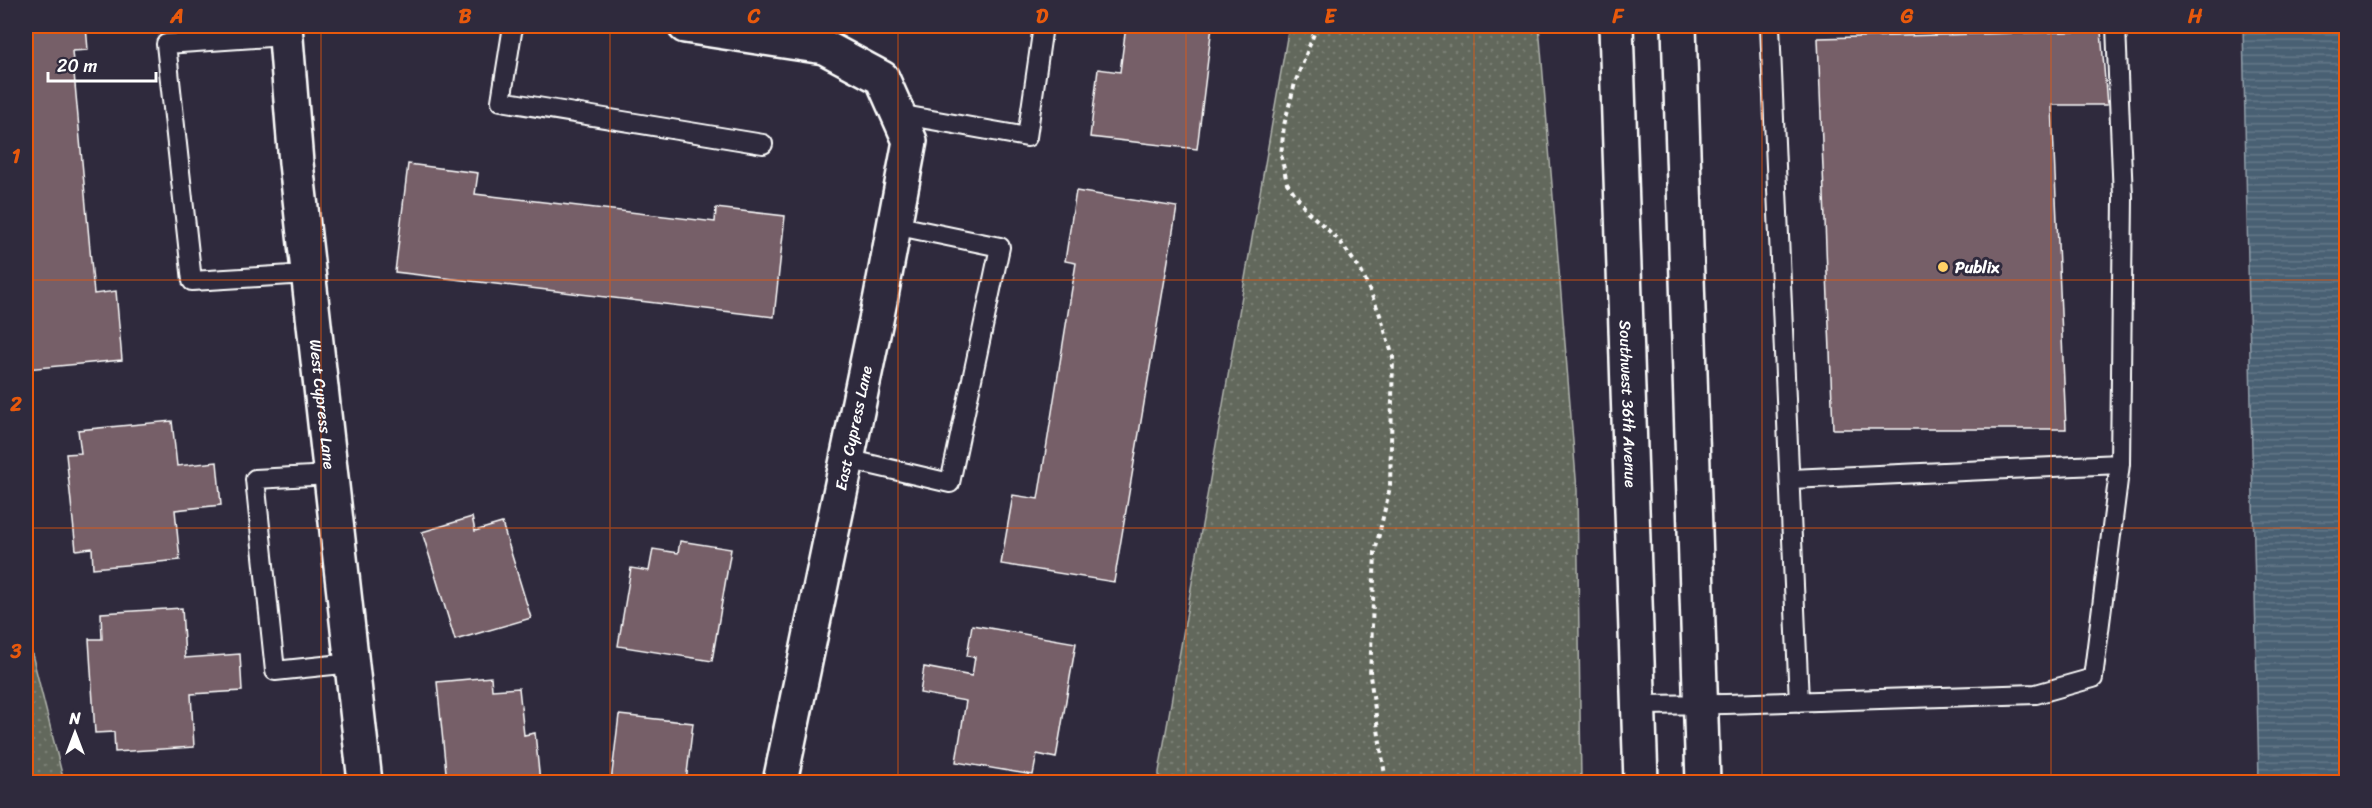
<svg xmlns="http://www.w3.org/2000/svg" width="2372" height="808" viewBox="0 0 2372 808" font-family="Sriracha,sans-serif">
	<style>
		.grass { fill: url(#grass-dots); stroke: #b0b4ad; stroke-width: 1.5 }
		.water { fill: url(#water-rules); stroke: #92a0ab; stroke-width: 1.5 }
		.building { fill: #765e67; stroke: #fff; stroke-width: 1.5 }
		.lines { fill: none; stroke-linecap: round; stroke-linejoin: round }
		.lane-casing { stroke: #fff; stroke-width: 22 }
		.street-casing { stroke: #fff; stroke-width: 38 }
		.path { stroke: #fff; stroke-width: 4; stroke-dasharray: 4.5 4.5; stroke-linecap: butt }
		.lane { stroke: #2f2a3d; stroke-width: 18 }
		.street { stroke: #2f2a3d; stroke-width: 33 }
		.grid { fill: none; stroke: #e8590c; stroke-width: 1.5; stroke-opacity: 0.55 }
		.poi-dot { fill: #ffd166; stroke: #2f2a3d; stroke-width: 2 }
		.labels { text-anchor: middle; stroke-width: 6; stroke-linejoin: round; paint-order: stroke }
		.poi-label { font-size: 16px; font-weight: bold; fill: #fff; stroke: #2f2a3d; text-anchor: start }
		.street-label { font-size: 16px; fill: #fff; stroke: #2f2a3d }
		.neatline { fill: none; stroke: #e8590c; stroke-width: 2 }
		.grid-label { font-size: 20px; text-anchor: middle; font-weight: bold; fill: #e8590c }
	</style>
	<defs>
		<pattern id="grass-dots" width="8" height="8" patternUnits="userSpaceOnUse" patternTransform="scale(1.5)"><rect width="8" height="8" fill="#62685b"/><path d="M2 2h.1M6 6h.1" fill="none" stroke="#7a7f74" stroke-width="1.8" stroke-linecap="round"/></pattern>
		<pattern id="water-rules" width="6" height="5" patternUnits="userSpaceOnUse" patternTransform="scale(1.5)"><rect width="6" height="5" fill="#496073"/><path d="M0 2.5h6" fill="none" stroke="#647888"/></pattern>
	</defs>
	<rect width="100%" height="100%" fill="#2f2a3d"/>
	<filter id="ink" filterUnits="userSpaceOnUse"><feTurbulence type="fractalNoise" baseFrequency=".0167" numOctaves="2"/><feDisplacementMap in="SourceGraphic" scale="12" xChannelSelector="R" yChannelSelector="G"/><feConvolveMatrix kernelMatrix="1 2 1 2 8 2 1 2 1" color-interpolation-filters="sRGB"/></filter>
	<g filter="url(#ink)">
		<path class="grass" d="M1289,26H1539L1577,490L1581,782H1159V772Z
			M26,630L64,782H26Z"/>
		<path class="water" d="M2243,26H2346V782H2259Z"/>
		<path class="building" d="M26,26H86L88,50L72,51L94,294L116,291L122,360L26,369Z
			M1126,26H1212L1197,149L1090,137L1098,69L1120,72Z
			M2101,31L2107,105H2052L2066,429H1833L1818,38Z
			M408,164L478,173L475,194L715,222L716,208L785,216L774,317L395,272Z
			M1076,191L1177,207L1114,582L1001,564L1013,495L1038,499L1076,263L1065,261Z
			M172,421L177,466L217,462L221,505L175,510L180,560L93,568L92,548L76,550L66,454L81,453L78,430Z
			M472,517L475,531L502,523L531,618L455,640L422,532Z
			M680,541L731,549L712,661L618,646L631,568L649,571L653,549L678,553Z
			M182,608L185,658L240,654L242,691L191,694L194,747L115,752L114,732L95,733L89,639H102L101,613Z
			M972,625L1076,643L1056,758L1037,754L1033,775L956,762L966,701L920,693L924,667L972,676L975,657L967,656Z
			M491,677L492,690L519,688L524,735L535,733L540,782H447L437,682Z
			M619,715L693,723L686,782H611Z"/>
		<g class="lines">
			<g class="lane-casing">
				<path id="lane" d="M513,26L501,101L763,144
					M1770,26L1799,702
					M286,36L166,44L192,281L308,274
					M898,114L1027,137L1043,26
					M847,459L950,483L1000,247L894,225
					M331,475L255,479L275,671L352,663
					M1791,479L2120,464
					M1637,705L1726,704L2036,694L2093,678L2120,464L2123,198L2116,26"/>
			</g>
			<g class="street-casing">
				<g id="street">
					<path id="s1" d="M285,26L296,163L365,782"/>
					<path d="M685,26L824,47L882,78L910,141L881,296L780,782"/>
					<path id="s2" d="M1616,26L1641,782"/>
					<path d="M1679,26L1703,782"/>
				</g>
			</g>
			<path class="path" d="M1317,26L1295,83L1284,125L1281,155L1287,183L1308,212L1339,240L1361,271L1379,312L1393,357L1390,487L1375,552L1370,676L1386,782"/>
			<use href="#lane" class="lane"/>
			<use href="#street" class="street"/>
		</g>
	</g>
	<path class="grid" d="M321,26V782M610,26V782M898,26V782M1186,26V782M1474,26V782M1762,26V782M2051,26V782M26,280H2346M26,528H2346"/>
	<circle class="poi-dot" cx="1943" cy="267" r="6"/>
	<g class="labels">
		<g class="poi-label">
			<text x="1955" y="273">Publix</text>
		</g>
		<g class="street-label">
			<text dy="6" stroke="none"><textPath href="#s1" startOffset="380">West Cypress Lane</textPath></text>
			<text dy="6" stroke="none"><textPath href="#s2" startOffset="378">Southwest 36th Avenue</textPath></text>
			<text transform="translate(853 428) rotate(-78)" y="6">East Cypress Lane</text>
		</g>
	</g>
	<rect width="2372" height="808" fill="none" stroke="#2f2a3d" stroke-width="66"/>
	<g transform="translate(75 733)" stroke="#2f2a3d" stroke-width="4.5" paint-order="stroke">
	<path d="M0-4.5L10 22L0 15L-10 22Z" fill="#ffffff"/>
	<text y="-9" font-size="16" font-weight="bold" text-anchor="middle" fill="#ffffff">N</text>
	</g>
	<path d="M48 72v9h108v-9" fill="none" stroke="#ffffff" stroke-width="3"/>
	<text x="57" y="72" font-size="18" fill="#ffffff" stroke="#2f2a3d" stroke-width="4.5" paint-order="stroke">20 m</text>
	<rect x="33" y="33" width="2306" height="742" class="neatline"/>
	<g class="grid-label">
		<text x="177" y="23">A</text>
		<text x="465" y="23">B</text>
		<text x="754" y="23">C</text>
		<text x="1042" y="23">D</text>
		<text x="1330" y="23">E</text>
		<text x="1618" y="23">F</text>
		<text x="1907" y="23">G</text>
		<text x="2195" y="23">H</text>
		<text x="16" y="163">1</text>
		<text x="16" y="411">2</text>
		<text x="16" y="658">3</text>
	</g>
</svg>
